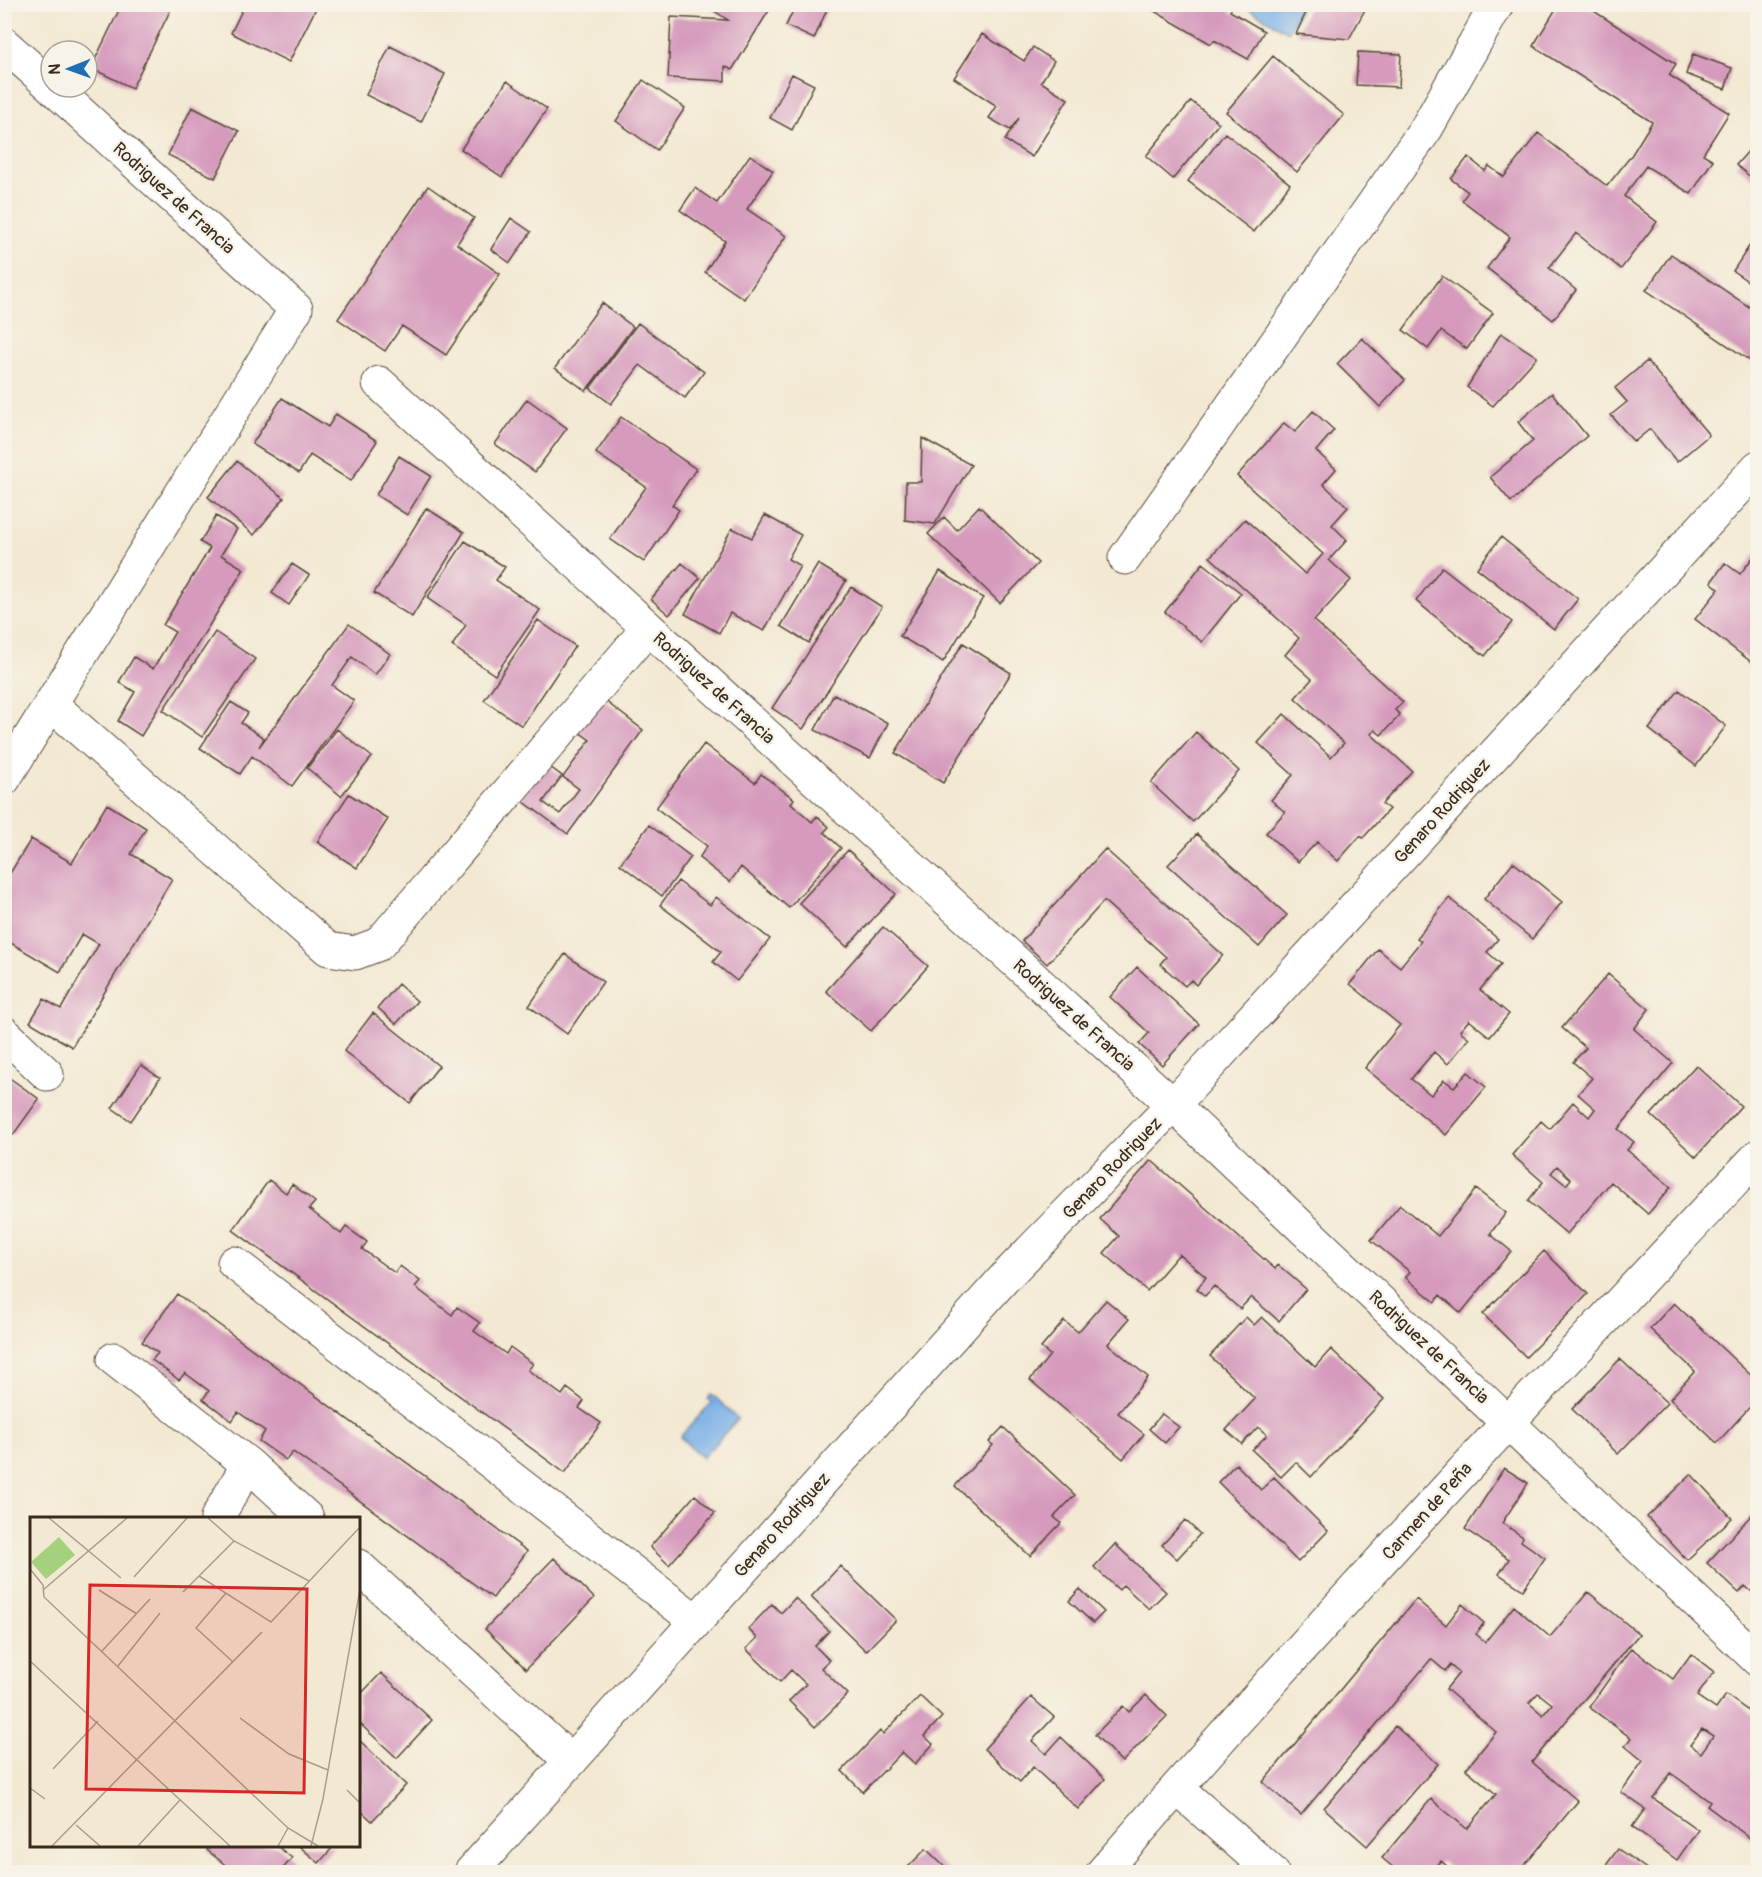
<svg xmlns="http://www.w3.org/2000/svg" width="1762" height="1877" viewBox="0 0 1762 1877" font-family="Pangolin,sans-serif">
	<style>
		.water { fill: #77afe7; stroke: #596c82; stroke-width: 1.5 }
		.building { fill: #d59abc; fill-rule: evenodd }
		.lines { fill: none; stroke-linecap: round; stroke-linejoin: round }
		.minor-casing { stroke: #574739; stroke-width: 35 }
		.minor { stroke: #fff; stroke-width: 33 }
		.labels { text-anchor: middle; stroke-width: 5; stroke-linejoin: round; paint-order: stroke }
		.street-label { font-size: 18px; fill: #3b2a1e; stroke: #f7f3e8 }
		.inset-road { fill: none; stroke: #a99d8b; stroke-width: 1.5 }
		.view { fill: #d62828; fill-opacity: 0.15; stroke: #d62828; stroke-width: 3 }
		.inset-edge { fill: none; stroke: #3b2a1e; stroke-width: 3 }
	</style>
	<rect width="100%" height="100%" fill="#f7f3e8"/>
	<filter id="ink" filterUnits="userSpaceOnUse"><feTurbulence type="fractalNoise" baseFrequency=".0167" numOctaves="2"/><feDisplacementMap in="SourceGraphic" scale="12" xChannelSelector="R" yChannelSelector="G"/><feConvolveMatrix kernelMatrix="1 2 1 2 8 2 1 2 1" color-interpolation-filters="sRGB"/></filter>
	<filter id="wash" filterUnits="userSpaceOnUse"><feTurbulence type="fractalNoise" baseFrequency=".008" numOctaves="4" result="noise"/><feDisplacementMap in="SourceGraphic" scale="24" xChannelSelector="R" yChannelSelector="G"/><feGaussianBlur stdDeviation="1.35" result="paint"/><feColorMatrix in="noise" values="0 0 0 0 0 0 0 0 0 0 0 0 0 0 0 0 0 1.4 0 .05"/><feComposite in="paint" operator="in"/></filter>
	<g filter="url(#wash)">
		<rect width="100%" height="100%" fill="#f3e9d3"/>
		<path class="water" d="M1252,5H1296L1301,7L1288,32L1249,9Z
			M712,1394L738,1419L702,1458L680,1437L712,1402L708,1399Z"/>
		<g id="blocks">
			<path class="building" d="M122,4H157L170,11L132,88L91,68Z
				M245,4H309L316,8L289,62L231,33Z
				M704,4H773L732,70L725,66V81L668,78L671,17L728,20Z
				M796,4H824L828,7L814,39L786,26Z
				M1142,4H1234L1230,11L1264,31L1248,59L1214,40L1211,44Z
				M1310,4H1368L1349,39L1296,34Z
				M1559,4H1583L1676,64L1669,75L1729,113L1703,154L1713,160L1691,194L1646,166L1624,196L1657,222L1621,269L1576,233L1549,268L1576,290L1553,320L1487,268L1510,237L1462,200L1468,192L1451,179L1468,157L1485,171L1489,166L1504,177L1538,133L1607,186L1631,156L1652,122L1533,46Z
				M982,34L1024,61L1033,47L1054,61L1041,82L1068,99L1032,157L1005,140L1019,118L1010,130L989,118L997,106L954,78Z
				M390,46L445,74L421,122L366,95Z
				M1358,52L1401,54L1399,87L1356,85Z
				M1693,54L1732,68L1725,89L1686,74Z
				M1273,56L1344,115L1297,172L1226,112Z
				M792,74L814,85L792,130L770,118Z
				M643,80L685,108L657,150L616,121Z
				M507,81L547,109L502,177L461,149Z
				M1191,101L1219,123L1173,179L1146,156Z
				M192,107L239,131L215,178L168,155Z
				M1225,133L1290,184L1254,232L1188,181Z
				M1758,140V183L1736,165Z
				M750,155L773,171L747,209L786,236L744,299L705,272L725,241L680,210L695,188L717,203Z
				M428,186L474,218L457,244L500,274L446,355L402,326L385,351L338,319Z
				M511,218L531,232L510,263L491,249Z
				M1750,245L1758,250V288L1733,271Z
				M1671,254L1758,313V366L1646,290Z
				M1442,276L1493,313L1467,349L1441,331L1428,349L1403,330Z
				M602,303L633,327L586,391L555,368Z
				M638,323L704,372L685,398L640,365L611,404L590,388Z
				M1501,333L1537,357L1493,406L1467,387Z
				M1362,338L1405,380L1380,407L1337,364Z
				M1647,361L1709,435L1677,462L1650,429L1634,442L1611,415L1627,402L1615,388Z
				M1552,393L1587,436L1511,502L1490,477L1533,441L1518,422Z
				M282,398L328,427L336,414L377,441L351,481L310,455L299,473L252,444Z
				M527,399L567,428L535,472L495,444Z
				M1313,411L1334,430L1316,451L1336,469L1323,484L1348,507L1332,525L1347,540L1329,560L1351,580L1314,621L1403,702L1395,710L1400,715L1381,735L1375,730L1371,734L1412,771L1382,804L1389,809L1363,838L1360,836L1338,861L1317,842L1298,862L1266,833L1285,812L1271,800L1293,775L1258,743L1284,714L1331,757L1344,743L1295,698L1312,679L1285,655L1299,638L1210,557L1245,519L1305,574L1323,554L1237,476L1284,423L1295,432Z
				M621,417L696,469L672,505L679,510L644,562L610,539L646,487L596,453Z
				M922,438L971,465L935,524L905,520L906,482H921Z
				M399,456L431,476L407,515L376,495Z
				M237,461L284,498L254,535L208,497Z
				M979,506L1038,563L1000,603L928,534L944,517L957,530Z
				M426,508L464,532L412,617L374,593Z
				M765,515L801,535L788,559L800,566L764,631L730,613L719,633L685,614L732,528L752,538Z
				M216,516L237,529L221,555L244,569L141,736L118,721L135,692L119,682L134,657L153,669L175,632L163,625L210,548L200,542Z
				M1501,537L1578,599L1554,629L1477,568Z
				M465,541L505,567L496,580L540,610L495,675L452,646L466,625L427,598Z
				M1758,551V667L1695,619L1719,589L1711,582L1725,563L1740,574Z
				M682,563L700,578L669,615L651,599Z
				M1203,563L1241,593L1202,642L1165,612Z
				M292,564L309,575L289,605L272,593Z
				M818,564L846,581L809,643L781,626Z
				M1442,567L1512,622L1485,656L1416,601Z
				M940,571L983,598L943,662L900,636Z
				M851,587L882,607L803,729L772,708Z
				M538,620L575,646L522,726L484,700Z
				M349,624L390,654L375,675L352,657L332,685L354,701L292,786L252,756L240,774L200,748L231,702L248,713L241,723L264,738L259,747Z
				M215,632L255,659L202,737L163,710Z
				M963,643L1011,673L943,783L895,753Z
				M1679,690L1726,726L1696,766L1649,729Z
				M596,694L643,730L568,834L520,799L546,764L562,776L543,802L560,814L579,789L563,777L590,740L572,727Z
				M834,694L888,723L870,758L815,730Z
				M337,729L372,757L341,796L307,768Z
				M1196,732L1239,771L1193,822L1151,783Z
				M704,744L755,783L761,774L794,799L791,803L812,822L817,816L829,827L824,832L841,848L789,908L741,867L730,882L699,858L707,846L656,808Z
				M349,794L388,819L357,868L317,842Z
				M107,804L146,828L131,854L172,879L72,1047L30,1022L44,999L61,1009L99,944L82,934L60,972L4,939V883L31,839L72,863Z
				M649,825L691,857L662,896L620,864Z
				M1197,834L1287,915L1259,947L1168,865Z
				M1105,849L1223,955L1196,985L1191,980L1185,986L1160,964L1166,957L1104,901L1047,964L1022,941Z
				M848,850L896,894L847,947L799,903Z
				M1513,862L1562,902L1532,939L1484,899Z
				M678,881L710,905L716,897L770,939L737,981L713,962L721,952L660,905Z
				M1449,898L1498,939L1487,952L1501,964L1480,990L1509,1014L1490,1037L1469,1020L1460,1031L1469,1038L1448,1064L1434,1052L1411,1079L1431,1095L1444,1080L1454,1087L1468,1072L1486,1087L1446,1135L1365,1068L1400,1025L1350,984L1378,949L1400,967L1421,941L1417,938Z
				M883,927L928,966L871,1031L826,991Z
				M565,954L603,982L567,1034L529,1006Z
				M1137,967L1199,1024L1162,1065L1139,1044L1149,1033L1110,997Z
				M1608,974L1649,1009L1634,1029L1673,1063L1618,1129L1634,1142L1627,1150L1671,1187L1648,1214L1611,1182L1567,1234L1528,1201L1543,1182L1512,1155L1541,1121L1550,1129L1573,1102L1589,1117L1595,1109L1578,1094L1592,1078L1573,1062L1586,1048L1562,1028ZM1557,1166L1571,1179L1566,1185L1551,1173Z
				M398,984L417,1001L396,1024L378,1008Z
				M373,1013L439,1066L410,1103L344,1051Z
				M141,1065L160,1078L131,1121L112,1108Z
				M1696,1065L1741,1106L1696,1157L1651,1115Z
				M4,1074L39,1099L13,1135L4,1129Z
				M1151,1160L1275,1269L1278,1265L1306,1289L1279,1321L1251,1297L1240,1309L1214,1286L1205,1296L1197,1289L1206,1277L1179,1254L1147,1291L1104,1253L1119,1236L1100,1219Z
				M269,1180L286,1193L292,1184L315,1202L309,1209L341,1234L346,1227L367,1242L362,1249L395,1273L400,1266L420,1281L415,1287L452,1315L457,1307L480,1323L474,1331L506,1354L510,1347L533,1364L528,1370L562,1395L567,1388L584,1401L579,1408L601,1423L565,1473L233,1230Z
				M1476,1189L1506,1213L1490,1234L1511,1251L1461,1313L1440,1295L1435,1302L1405,1277L1410,1272L1371,1240L1400,1205L1438,1236Z
				M1544,1251L1588,1294L1526,1357L1483,1314Z
				M177,1294L527,1551L493,1598L293,1452L286,1460L259,1441L265,1431L238,1412L232,1421L203,1399L209,1391L185,1373L179,1380L152,1360L158,1353L142,1342Z
				M1106,1300L1129,1319L1108,1344L1148,1377L1118,1413L1144,1434L1123,1459L1030,1380L1050,1355L1041,1348L1064,1321L1078,1332Z
				M1674,1303L1758,1382V1398L1717,1443L1670,1399L1695,1371L1650,1329Z
				M1246,1317L1254,1325L1262,1317L1315,1367L1331,1349L1384,1399L1311,1477L1296,1462L1281,1477L1252,1450L1267,1435L1258,1427L1242,1444L1226,1430L1255,1399L1210,1356Z
				M1620,1359L1667,1403L1618,1454L1572,1409Z
				M1162,1414L1179,1427L1165,1443L1149,1429Z
				M1003,1427L1075,1495L1054,1517L1061,1523L1030,1556L955,1486L993,1445L989,1442Z
				M1236,1464L1261,1490L1274,1477L1328,1531L1298,1562L1218,1482Z
				M1504,1468L1528,1483L1502,1523L1523,1537L1521,1541L1545,1558L1523,1590L1499,1574L1509,1559L1465,1529Z
				M1691,1474L1732,1518L1687,1560L1647,1517Z
				M695,1495L715,1513L669,1565L650,1547Z
				M1758,1508V1597L1745,1586L1739,1593L1707,1563Z
				M1185,1520L1200,1534L1177,1559L1162,1545Z
				M1115,1544L1166,1592L1149,1609L1123,1585L1119,1590L1094,1567Z
				M554,1558L594,1598L526,1669L485,1629Z
				M840,1566L896,1620L866,1651L811,1597Z
				M1080,1589L1104,1612L1093,1623L1069,1601Z
				M1588,1592L1639,1634L1532,1762L1578,1801L1519,1872H1454L1441,1861L1431,1872H1399L1382,1858L1431,1799L1467,1829L1496,1794L1466,1769L1496,1732L1446,1689L1459,1673L1450,1665L1445,1671L1431,1659L1301,1815L1263,1782L1416,1599L1446,1625L1462,1604L1484,1623L1476,1634L1485,1642L1514,1606L1550,1637ZM1538,1693L1552,1704L1543,1715L1529,1703Z
				M795,1598L829,1631L815,1646L829,1660L821,1668L848,1694L815,1727L789,1701L806,1684L791,1670L780,1682L746,1649L757,1638L748,1629L772,1604L781,1613Z
				M1631,1648L1673,1679L1691,1654L1714,1672L1697,1696L1716,1709L1726,1695L1758,1718V1844L1707,1806L1710,1802L1671,1773L1653,1798L1698,1830L1677,1860L1632,1827L1645,1809L1621,1792L1643,1761L1625,1746L1631,1738L1589,1707ZM1702,1729L1713,1736L1701,1753L1690,1745Z
				M381,1673L432,1720L397,1758L358,1722V1697Z
				M1146,1695L1167,1716L1122,1762L1095,1735L1123,1706L1129,1712Z
				M920,1696L942,1717L924,1736L933,1744L915,1764L902,1752L863,1792L842,1771L880,1731L883,1734Z
				M1031,1697L1054,1717L1032,1741L1046,1754L1061,1737L1105,1779L1078,1809L1033,1767L1020,1782L984,1749Z
				M1395,1726L1438,1764L1367,1846L1324,1808Z
				M358,1739L406,1785L372,1821L358,1808Z
				M212,1846H277L292,1858L280,1872H234L207,1850Z
				M299,1846H334L319,1863Z
				M926,1849L950,1872H903Z
				M1618,1849L1651,1872H1601Z"/>
		</g>
	</g>
	<g filter="url(#ink)">
		<use href="#blocks" fill-opacity="0" stroke="#574739" stroke-width="1.5"/>
		<g class="lines">
			<g class="minor-casing">
				<path id="minor" d="M4,44L51,86
					M379,383L1173,1105L1758,1660
					M1125,558L1426,129L1497,4
					M51,704L328,949L355,953L379,944L648,628
					M4,779L296,309L52,87
					M4,1033L47,1074
					M234,1263L696,1621
					M114,1359L248,1464L307,1518
					M217,1518L248,1464
					M358,1566L571,1761
					M1177,1788L1272,1872
					M471,1872L1008,1274L1173,1105L1758,467
					M1103,1872C1315,1628 1536,1391 1758,1156"/>
			</g>
			<use href="#minor" class="minor"/>
		</g>
	</g>
	<g class="labels">
		<g class="street-label">
			<text transform="translate(174 198) rotate(42)" y="6">Rodriguez de Francia</text>
			<text transform="translate(714 688) rotate(42)" y="6">Rodriguez de Francia</text>
			<text transform="translate(1442 811) rotate(-48)" y="6">Genaro Rodriguez</text>
			<text transform="translate(1074 1015) rotate(42)" y="6">Rodriguez de Francia</text>
			<text transform="translate(1112 1168) rotate(-46)" y="6">Genaro Rodriguez</text>
			<text transform="translate(1429 1347) rotate(43)" y="6">Rodriguez de Francia</text>
			<text transform="translate(1427 1511) rotate(-48)" y="6">Carmen de Peña</text>
			<text transform="translate(782 1525) rotate(-48)" y="6">Genaro Rodriguez</text>
		</g>
	</g>
	<g transform="translate(30 1517)">
		<rect width="330" height="330" fill="#f3e9d3"/>
		<path d="M29,20L45,38L16,62L1,45Z" fill="#a5d07c"/>
		<path class="inset-road" d="M19,1L91,61M178,1L204,24L279,64M0,52L13,68L14,80L258,311L288,329M169,59L241,105L330,10M104,60L157,1M13,73L97,1M69,73L107,97M153,75L204,24M196,76L166,111L203,145M72,134L120,82M0,144L200,329M88,149L130,96M210,201L259,237L298,253M23,252L68,204M0,271L15,282M317,273L330,286M46,308L70,329M22,329L232,115M108,329L150,283M248,329L258,311M281,329L293,282L330,72"/>
		<path class="view" d="M60,68L277,72L274,276L56,272Z"/>
		<rect width="330" height="330" class="inset-edge"/>
	</g>
	<rect width="1762" height="1877" fill="none" stroke="#f7f3e8" stroke-width="24"/>
	<g transform="translate(69 69) rotate(269)"><circle r="28" fill="#f7f3e8" stroke="#aca397" stroke-width="1.5"/>
	<path d="M0-4.5L10 22L0 15L-10 22Z" fill="#1f6fb2"/>
	<text y="-9" font-size="16" font-weight="bold" text-anchor="middle" fill="#3b2a1e">N</text>
	</g>
</svg>
